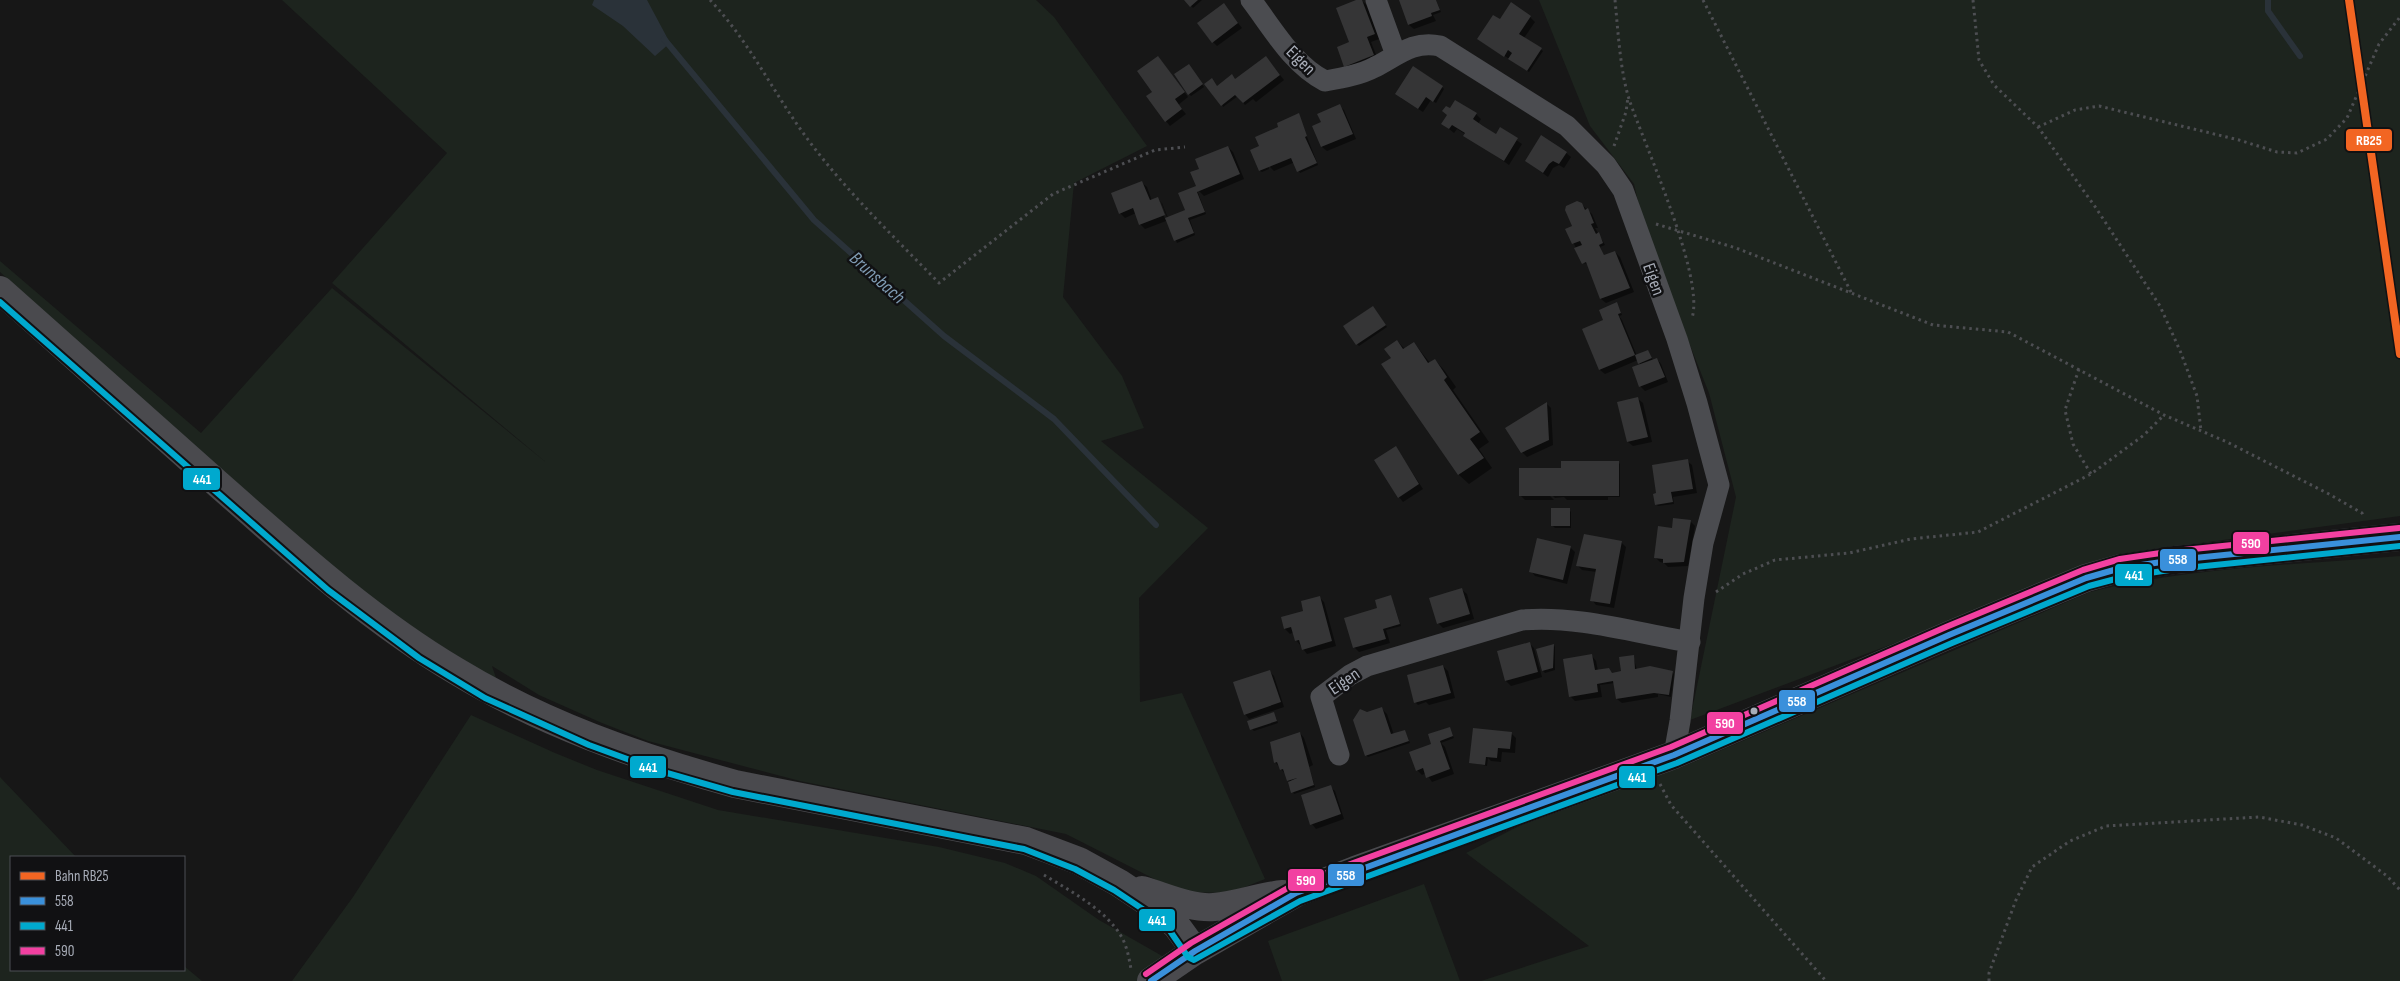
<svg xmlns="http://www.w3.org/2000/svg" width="2400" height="981" viewBox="0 0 2400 981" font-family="'Sofia Sans Condensed',sans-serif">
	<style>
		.green { fill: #1d241e }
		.water { fill: #2a3239 }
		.shadow { fill: #0007 }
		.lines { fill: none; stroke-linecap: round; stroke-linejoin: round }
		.stream { stroke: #2a3239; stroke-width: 6 }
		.building { fill: #353536 }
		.path { stroke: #4d4e52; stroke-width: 3; stroke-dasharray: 2.5 4; stroke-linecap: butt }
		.street { stroke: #4b4c50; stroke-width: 21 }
		.secondary { stroke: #4a4a4e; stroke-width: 28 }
		.bus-1-casing { stroke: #111113; stroke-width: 10 }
		.bus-2-casing { stroke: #111113; stroke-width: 10 }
		.bus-3-casing { stroke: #111113; stroke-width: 10 }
		.bus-1 { stroke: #3a90db; stroke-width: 6 }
		.bus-2 { stroke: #00a9ce; stroke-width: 6 }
		.bus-3 { stroke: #f240a1; stroke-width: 6 }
		.rail-1-casing { stroke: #111113; stroke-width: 11 }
		.rail-1 { stroke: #f26522; stroke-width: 8 }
		.bus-dot { fill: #a8adb8; stroke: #111113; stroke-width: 2 }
		.labels { text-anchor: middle; stroke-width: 5; stroke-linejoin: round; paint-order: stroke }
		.street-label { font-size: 18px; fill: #a8adb8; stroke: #111113 }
		.water-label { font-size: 19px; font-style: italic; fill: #7f9bb3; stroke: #111113 }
		.line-badge { stroke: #111113; stroke-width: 2 }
		.badge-label { font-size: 14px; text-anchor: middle; font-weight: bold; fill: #fff }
	</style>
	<rect width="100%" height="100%" fill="#171717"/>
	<path class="green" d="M282,0H1036L1054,17L1147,146L1074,183L1063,297L1122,376L1144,428L1101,441L1208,528L1139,598L1140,702L1182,693L1265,879L1230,893L1180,892L1066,834L800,781L648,741L602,723L539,695L492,666L497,681L367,599L0,272V261L201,433L332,288L548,464L332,283L447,153Z
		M1539,0H2400V516L2171,547L1943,625L1690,720L1736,497L1709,393L1646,235L1634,184L1590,126Z
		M2400,556V981H1481L1589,946L1466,853L1615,777L1674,755L1675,770L2090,592C2191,567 2296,565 2400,556Z
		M471,715L555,753L597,770L718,810L939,847L1005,863L1036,876L1099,920L1171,961L1177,981H292L353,897Z
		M0,777L76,857H11V970H184V966L202,981H0Z
		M1424,884L1460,981H1282L1268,941Z"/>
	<path class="water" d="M594,0H647L670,43L655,56L623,26L592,5Z"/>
	<path class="shadow" d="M1186,0H1202L1193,8Z
		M1359,0L1366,4L1379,39L1371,42L1378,60L1346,66Z
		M1400,0H1436L1441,12L1433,15L1436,21L1414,29L1409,25Z
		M1228,10L1242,28L1217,46L1213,42Z
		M1530,17L1535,22L1524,38L1543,51L1529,72L1479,39L1500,21Z
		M1266,57L1284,80L1256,102L1253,99L1245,105L1238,96L1223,107L1217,87L1236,80Z
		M1162,62L1188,97L1178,105L1186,114L1170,126L1166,121L1153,92Z
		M1191,68L1204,87L1191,96L1189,94Z
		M1442,87L1444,89L1436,103L1431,100L1423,112L1401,98Z
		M1339,106L1344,110L1356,139L1327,151L1322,147L1314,126L1322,122Z
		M1298,114L1318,165L1300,173L1295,162L1274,171L1268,165L1269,169L1262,172L1260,171L1259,147L1278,128Z
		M1476,114L1481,119L1478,124L1496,135L1500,129L1522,144L1509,165L1465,134L1457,129L1454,133L1443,124Z
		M1228,147L1233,152L1244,179L1204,196L1199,191L1201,170Z
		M1566,153L1571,157L1564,168L1559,165L1553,168L1548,177L1526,161Z
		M1142,183L1147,187L1152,201L1157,199L1162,203L1168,218L1186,210L1197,190L1206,214L1190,220L1195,235L1177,243L1161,202H1158L1166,221L1145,229L1140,224L1136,213L1125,218L1120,213Z
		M1581,204L1592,214L1598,228H1595L1605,245L1600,247L1604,256L1615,252L1620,257L1634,292L1606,303L1601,299L1588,264L1583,263L1567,229L1574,227Z
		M1618,306L1622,315L1619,316L1622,320L1637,356L1648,351L1653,360L1657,359L1661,364L1668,382L1645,391L1641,387L1633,368L1641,365L1638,360L1605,374L1600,370L1606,321Z
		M1375,310L1387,327L1359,346L1357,344Z
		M1397,341L1405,349L1414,343L1430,363L1435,360L1444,370L1456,387L1453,390L1489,442L1479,449L1492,468L1469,484L1459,475L1383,365L1393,358Z
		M1638,399L1643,403L1652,442L1633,446L1628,442Z
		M1547,404L1551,408L1553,445L1527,457L1522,452Z
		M1396,448L1423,489L1403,502L1399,497Z
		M1687,461L1692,465L1697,493L1673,497L1674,504L1658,506L1656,504Z
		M1618,462L1620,464V497H1608V500H1567L1564,497L1555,498L1548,491L1546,492L1554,500H1525L1521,496L1560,469Z
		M1569,510L1571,512V528H1555L1553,526Z
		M1691,522L1695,526L1688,566L1668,567L1664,563L1660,562L1655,557L1673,529Z
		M1621,542L1626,547L1614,608L1596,605L1592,600L1597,572L1582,570L1578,566Z
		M1570,547L1575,552L1567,584L1535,576L1531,571Z
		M1462,590L1467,594L1474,619L1443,628L1438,623Z
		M1391,596L1401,626L1386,630L1390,643L1359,652L1354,647L1379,609Z
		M1319,597L1324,602L1336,646L1307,654L1296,640L1294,632L1290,634L1285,629L1282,618L1305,612Z
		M1529,643L1534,648L1542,677L1511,686L1506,681L1498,652Z
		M1554,645L1555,647V670L1545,673L1543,671Z
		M1592,656L1596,661L1598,671L1609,669L1612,674L1624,672L1633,656L1637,670L1672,672L1674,674L1671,697L1658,694V697L1622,703L1617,699L1615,683L1600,685L1602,697L1575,701L1570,696Z
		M1443,666L1448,671L1455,698L1429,705L1426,702L1418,705L1416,703Z
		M1269,671L1274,676L1284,707L1249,719L1245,714Z
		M1382,709L1387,714L1394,735L1405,731L1410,743L1368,757L1366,755L1367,714Z
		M1274,713L1278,723L1254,731L1252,729Z
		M1449,728L1454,738L1441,743L1445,747L1454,774L1432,782L1426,773L1422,775L1417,770L1434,744Z
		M1300,733L1304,738L1313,765L1309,767L1315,787L1294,794L1286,775L1275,762Z
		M1511,733L1516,738L1515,753L1502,752L1501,762L1491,761L1488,758L1487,766L1470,762Z
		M1330,787L1335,791L1344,819L1316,829L1312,824Z"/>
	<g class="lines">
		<path class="stream" d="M2268,0V11L2300,56
			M664,39L814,220L944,336L1054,419L1156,525"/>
	</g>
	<path class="building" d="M1184,0H1198L1190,7Z
		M1356,0H1362L1375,34L1367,37L1374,55L1344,67L1337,47L1349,42L1336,8Z
		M1399,0H1436L1440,10L1431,13L1432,16L1408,25Z
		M1511,2L1531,16L1519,34L1542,48L1527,71L1508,59L1512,53L1508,50L1504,57L1477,39L1493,15L1500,19Z
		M1224,3L1238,23L1212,43L1197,23Z
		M1158,56L1185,92L1175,99L1182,109L1165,122L1146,96L1152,92L1137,71Z
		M1266,56L1280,75L1243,103L1235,95L1221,106L1204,84L1212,78L1217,86L1232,74L1235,79Z
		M1189,64L1203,84L1188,95L1174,74Z
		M1413,66L1443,86L1433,102L1426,97L1418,109L1395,94Z
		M1455,100L1477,113L1473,119L1483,126L1496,134L1500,127L1518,138L1504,161L1463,136L1465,133L1452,125L1449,129L1441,124L1447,115L1442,111L1446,106L1450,108Z
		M1340,104L1353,134L1321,147L1312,126L1321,122L1317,114Z
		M1299,113L1307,136L1305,137L1317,163L1297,172L1291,158L1259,171L1250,150L1259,146L1255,137L1278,127L1277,123Z
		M1541,135L1567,152L1559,164L1553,161L1549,164L1543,173L1525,161Z
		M1228,146L1240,174L1197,192L1205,212L1188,218L1194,233L1174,241L1165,218L1185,210L1178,193L1196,186L1190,172L1199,169L1195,159Z
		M1142,181L1150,200L1158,197L1165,215L1139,225L1133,208L1119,214L1111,193Z
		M1577,201L1582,203L1585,210L1588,208L1594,223L1591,224L1596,234L1599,232L1603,243L1599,245L1604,255L1615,251L1630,288L1600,299L1586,262L1582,264L1574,248L1582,245L1580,241L1572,244L1565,229L1572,226L1565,210L1566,206Z
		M1617,302L1621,313L1618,314L1635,355L1599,370L1582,329L1603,320L1599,310Z
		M1373,306L1386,325L1356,345L1343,326Z
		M1397,340L1403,349L1414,342L1428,363L1435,359L1447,377L1444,380L1480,432L1470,439L1484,458L1458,475L1381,364L1391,358L1384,349Z
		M1648,350L1652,358L1638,364L1635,355Z
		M1657,358L1665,377L1639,387L1632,367Z
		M1638,397L1648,437L1627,442L1617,402Z
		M1547,402L1549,440L1521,453L1505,428Z
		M1396,446L1419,484L1398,498L1374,460Z
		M1688,459L1693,489L1671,492L1673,502L1655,505L1653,494L1656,493L1652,465Z
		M1561,461H1619V496H1519V468H1561Z
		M1551,508H1570V526H1551Z
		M1673,518L1691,520L1684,562L1663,563V559L1654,558L1658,526L1672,528Z
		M1584,534L1622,541L1610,604L1590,601L1596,569L1576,566Z
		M1537,538L1571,546L1563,580L1529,572Z
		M1462,588L1470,614L1437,624L1429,598Z
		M1391,595L1400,624L1383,629L1386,639L1353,648L1344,618L1377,608L1375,600Z
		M1320,596L1332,641L1302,650L1299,640L1295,641L1291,627L1284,629L1281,617L1303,611L1301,601Z
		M1530,642L1538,672L1505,681L1497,651Z
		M1554,644L1553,668L1542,671L1536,649Z
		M1592,654L1595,670L1609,668L1612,673L1621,671L1619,657L1634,655L1635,669L1650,666L1673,671L1669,695L1654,693L1616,699L1613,681L1597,684L1598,692L1569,697L1563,659Z
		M1443,665L1451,693L1414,703L1407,675Z
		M1270,670L1281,702L1244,715L1233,682Z
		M1382,707L1391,734L1405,730L1409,741L1365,756L1353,720L1360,709L1367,712Z
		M1274,712L1277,721L1250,730L1247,721Z
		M1450,727L1453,736L1440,741L1450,769L1426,778L1423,768L1416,771L1409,752L1431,744L1428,734Z
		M1473,728L1512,732L1510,749L1498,748L1497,758L1486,757L1485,765L1469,763Z
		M1300,732L1314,785L1291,793L1288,782L1297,778L1287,781L1283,769L1280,770L1277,762L1274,763L1270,742Z
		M1331,785L1341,814L1310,825L1301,795Z"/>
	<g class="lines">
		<path class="path" d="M710,0C749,41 773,92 806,137C845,190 893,236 939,283L1053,194L1155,150L1185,147
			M1615,0C1618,30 1620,70 1629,99C1644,144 1705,277 1692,318
			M1703,0L1852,294
			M1973,0L1979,60L1994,85L2038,127L2096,208L2160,306L2181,353L2197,396L2201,431
			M2038,127L2075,110L2099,106L2239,140L2277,152L2297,153L2327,139L2347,118L2379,44L2400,17
			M1614,146L1626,112L1628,97
			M1656,224L1736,248L1933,325L2008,332L2164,415L2227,442L2327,493L2362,513L2364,518
			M2079,369L2065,410L2073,444L2091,474
			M1716,592L1743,574L1775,560L1849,553L1911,539L1978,532L2091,474L2144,435L2164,415
			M1660,784L1671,805L1826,981
			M1044,875C1069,890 1106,910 1121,936C1127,946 1129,958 1131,969
			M1989,981V973L2016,900L2032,867L2070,841L2106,826L2259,817L2302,825L2336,838L2387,876L2400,890"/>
		<path class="street" d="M1251,0C1273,29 1293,65 1325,81C1342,78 1360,75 1375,67C1397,56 1413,40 1440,46L1567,126L1606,165L1623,190L1677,339L1697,403L1719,485L1703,543L1694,598L1680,721L1674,755
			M1376,0L1396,55
			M1339,755L1321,697L1350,675L1367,666L1522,620C1576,615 1636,633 1690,642"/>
		<path class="secondary" d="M0,290C73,355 146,420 219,485C294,551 370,620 456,671C543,724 638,757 735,784L1026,841L1079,861L1119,883L1155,907L1176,925L1195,951
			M1142,890C1164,896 1191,909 1214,907C1238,905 1260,896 1283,894
			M1151,981L1195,951L1296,893L1355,870L1674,755L1949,635L2086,578L2121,568L2175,560L2400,537"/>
		<g class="bus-1-casing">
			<path id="bus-1" d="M1151,981L1195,951L1296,893L1674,755L1949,635L2086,578L2121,568L2175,560L2400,537"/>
		</g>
		<g class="bus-2-casing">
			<path id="bus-2" d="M0,302L328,590L419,658L485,698L589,745L660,771L733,792L1024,849L1075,869L1114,890L1150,914L1170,931L1188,957L1194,960L1300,901L1677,763L1952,643L2089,586L2123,577L2176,569L2400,546"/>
		</g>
		<g class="bus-3-casing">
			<path id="bus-3" d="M1146,974L1191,943L1293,885L1671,747L1946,627L2083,570L2120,559L2174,551L2399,528"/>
		</g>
		<use href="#bus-1" class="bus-1"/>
		<use href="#bus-2" class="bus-2"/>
		<use href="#bus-3" class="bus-3"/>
		<g class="rail-1-casing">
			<path id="rail-1" d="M2349,0L2400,354"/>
		</g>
		<use href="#rail-1" class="rail-1"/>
	</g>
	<circle class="bus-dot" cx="1754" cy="711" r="4.5"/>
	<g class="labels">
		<g class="street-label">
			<text transform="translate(1301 60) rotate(45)" y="6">Eigen</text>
			<text transform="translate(1654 279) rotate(70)" y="6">Eigen</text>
			<text transform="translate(1344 681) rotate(-34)" y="6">Eigen</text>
		</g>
		<g class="water-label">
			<text transform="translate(878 277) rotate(42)" y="7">Brunsbach</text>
		</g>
	</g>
	<g class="line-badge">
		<rect x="2345" y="128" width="48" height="24" rx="5" fill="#f26522"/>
		<rect x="182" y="467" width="39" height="24" rx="5" fill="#00a9ce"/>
		<rect x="2232" y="531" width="38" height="24" rx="5" fill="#f240a1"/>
		<rect x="2159" y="548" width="38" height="24" rx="5" fill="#3a90db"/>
		<rect x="2114" y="563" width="39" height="24" rx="5" fill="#00a9ce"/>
		<rect x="1778" y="689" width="38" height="24" rx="5" fill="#3a90db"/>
		<rect x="1706" y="711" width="38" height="24" rx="5" fill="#f240a1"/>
		<rect x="629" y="755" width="38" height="24" rx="5" fill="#00a9ce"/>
		<rect x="1618" y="765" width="38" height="24" rx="5" fill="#00a9ce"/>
		<rect x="1327" y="863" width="38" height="24" rx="5" fill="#3a90db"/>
		<rect x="1287" y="868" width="38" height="24" rx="5" fill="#f240a1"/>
		<rect x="1138" y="908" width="38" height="24" rx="5" fill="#00a9ce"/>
	</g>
	<g class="badge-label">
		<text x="2369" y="145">RB25</text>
		<text x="202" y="484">441</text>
		<text x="2251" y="548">590</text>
		<text x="2178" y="564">558</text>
		<text x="2134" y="580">441</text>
		<text x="1797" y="706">558</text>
		<text x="1725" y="728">590</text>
		<text x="648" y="772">441</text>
		<text x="1637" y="782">441</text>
		<text x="1346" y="880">558</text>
		<text x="1306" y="885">590</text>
		<text x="1157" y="925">441</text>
	</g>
	<rect x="10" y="856" width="175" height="115" fill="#111113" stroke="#4d4f55"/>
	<rect x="20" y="872" width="25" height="8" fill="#f26522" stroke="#4d4f55"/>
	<text x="55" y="881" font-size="15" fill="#a8adb8">Bahn RB25</text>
	<rect x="20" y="897" width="25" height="8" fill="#3a90db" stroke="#4d4f55"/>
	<text x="55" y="906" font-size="15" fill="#a8adb8">558</text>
	<rect x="20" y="922" width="25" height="8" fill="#00a9ce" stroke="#4d4f55"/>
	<text x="55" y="931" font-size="15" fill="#a8adb8">441</text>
	<rect x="20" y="947" width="25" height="8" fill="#f240a1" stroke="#4d4f55"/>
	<text x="55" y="956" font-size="15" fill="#a8adb8">590</text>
</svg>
